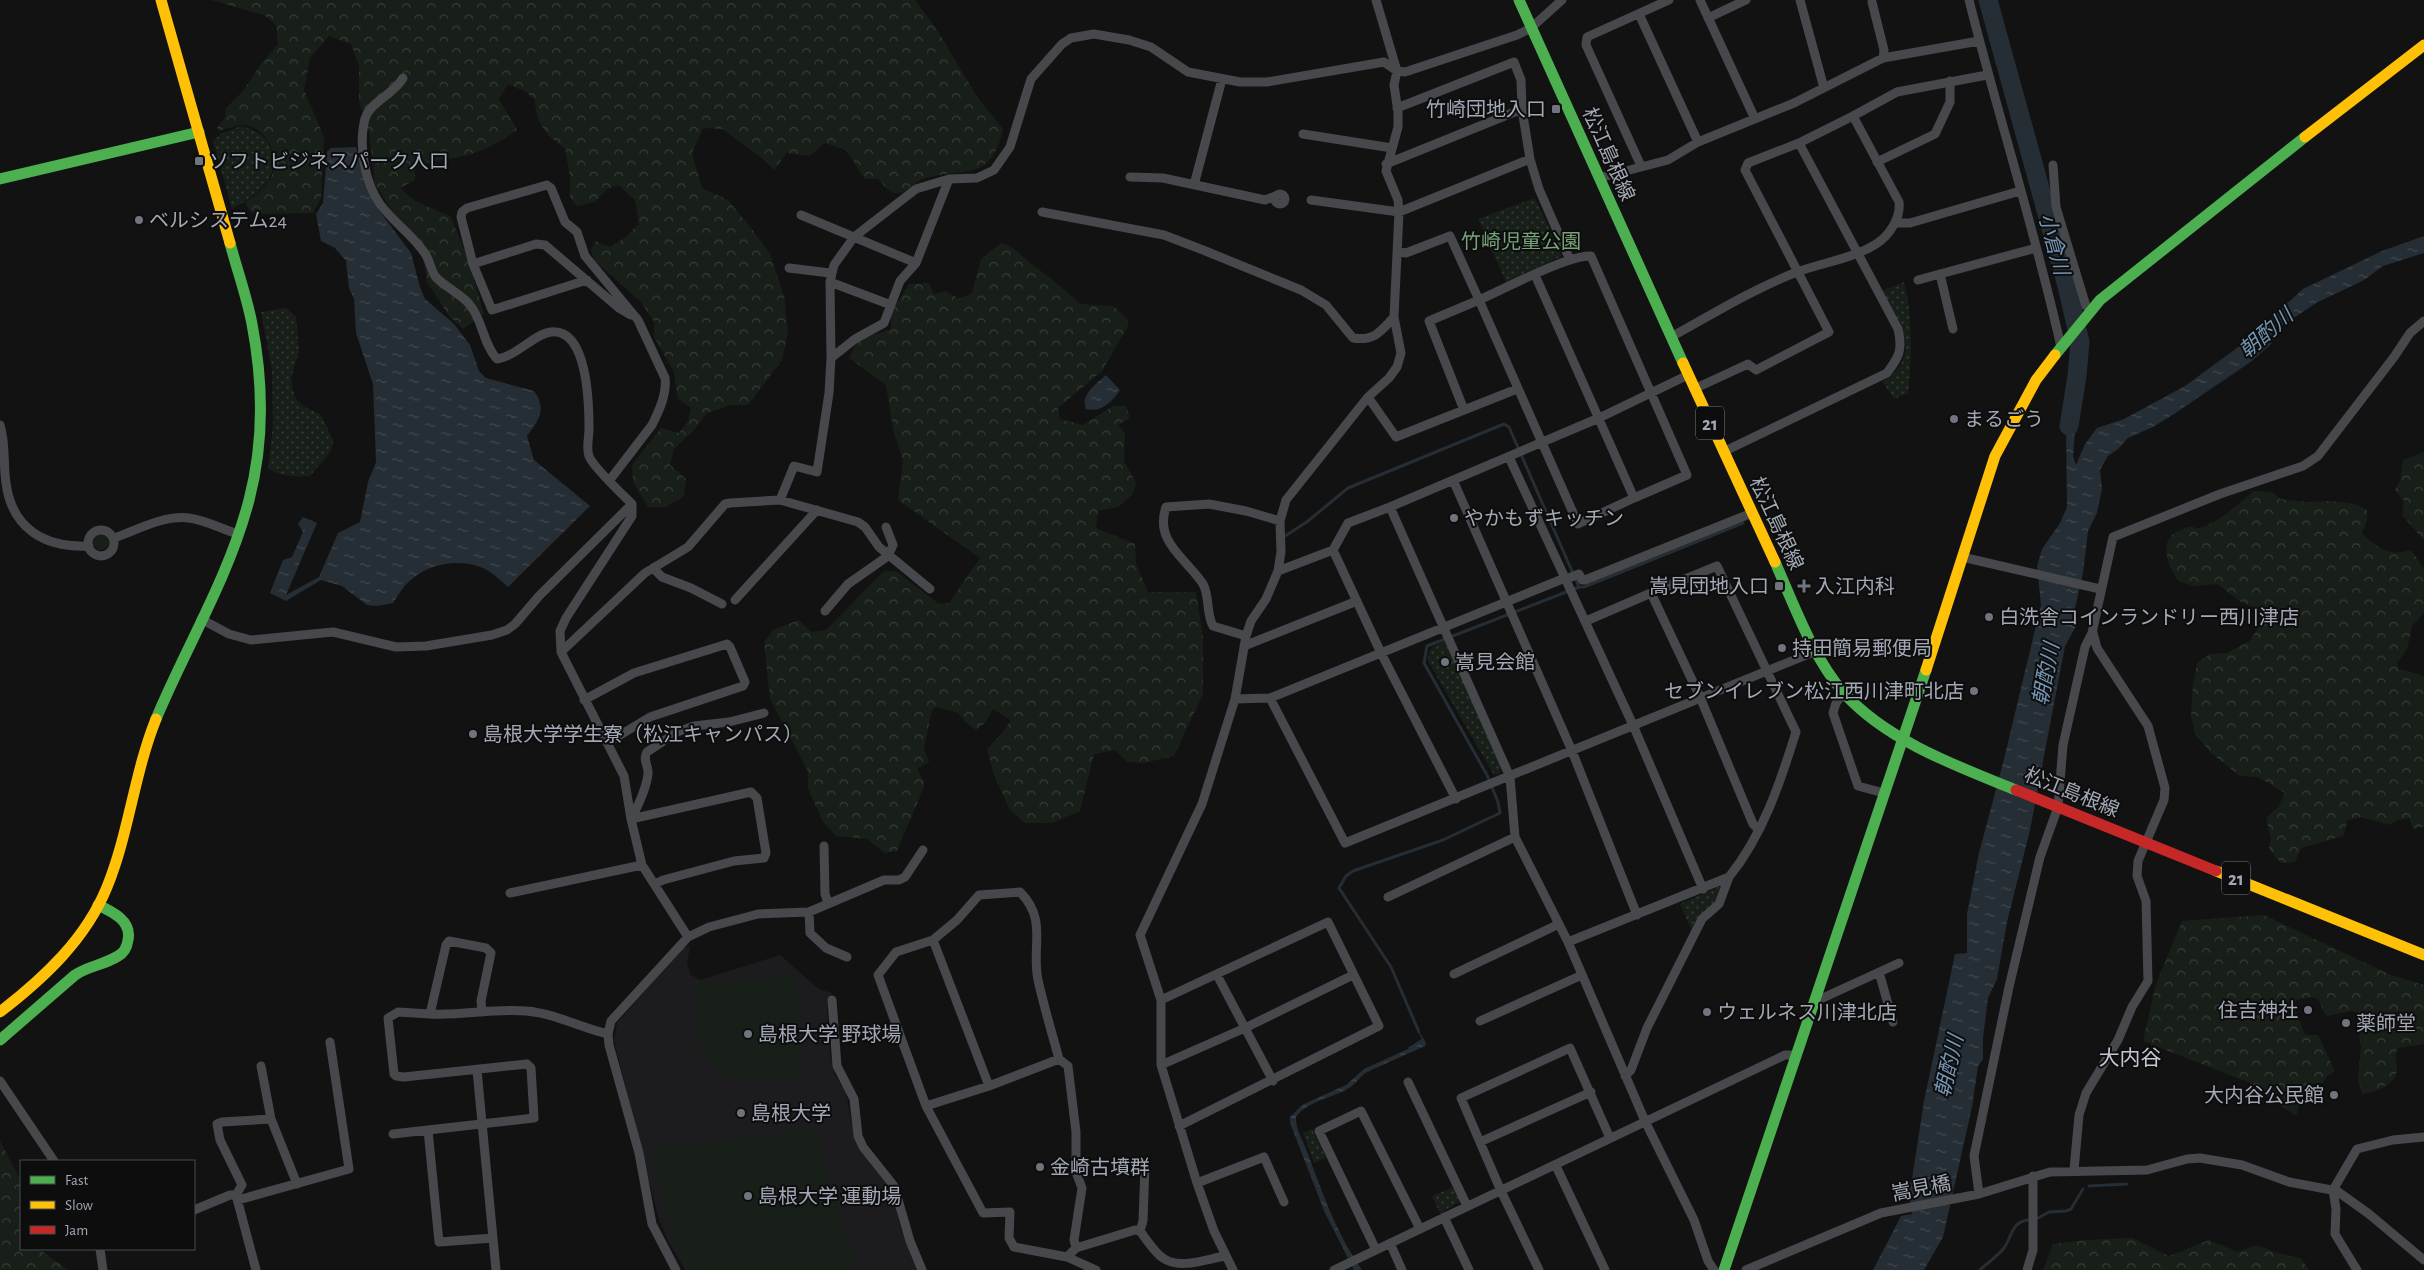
<svg xmlns="http://www.w3.org/2000/svg" width="2424" height="1270" viewBox="0 0 2424 1270" font-family="'Alegreya Sans','Noto Sans JP',sans-serif">
	<style>
		.built { fill: #1c1c1e }
		.green { fill: #181f19 }
		.forest { fill: url(#forest-crowns) }
		.park { fill: url(#park-dots) }
		.water { fill: url(#water-ripples) }
		.lines { fill: none; stroke-linecap: round; stroke-linejoin: round }
		.stream { stroke: #252d35; stroke-width: 3 }
		.river { stroke: #252d35; stroke-width: 19 }
		.street { stroke: #46484b; stroke-width: 9 }
		.fast { stroke: #4caf50; stroke-width: 11 }
		.slow { stroke: #ffc107; stroke-width: 11 }
		.jam { stroke: #c62828; stroke-width: 11 }
		.poi-dot { fill: #70747c; stroke: #0d0d0e; stroke-width: 2 }
		.labels { text-anchor: middle; stroke-width: 4; stroke-linejoin: round; paint-order: stroke }
		.shield { fill: #0d0d0e; stroke: #757a83; stroke-width: 1 }
		.shield-label { font-size: 19px; font-weight: bold; fill: #a2a8b5 }
		.poi-label { font-size: 20px; fill: #a2a8b5; stroke: #0d0d0e; text-anchor: start }
		.street-label { font-size: 20px; fill: #a2a8b5; stroke: #0d0d0e }
		.park-label { font-size: 20px; fill: #77a27a; stroke: #0d0d0e }
		.water-label { font-size: 21px; font-style: italic; fill: #7596b4; stroke: #0d0d0e }
		.neighbourhood-label { font-size: 21px; fill: #c3c7d1; stroke: #0d0d0e }
	</style>
	<defs>
		<pattern id="forest-crowns" width="20" height="18" patternUnits="userSpaceOnUse" patternTransform="scale(1.25)"><rect width="20" height="18" fill="#181f19"/><path d="M2 6a3 3 0 1 1 6 0M12 15a3 3 0 1 1 6 0" fill="none" stroke="#363d38"/></pattern>
		<pattern id="park-dots" width="8" height="8" patternUnits="userSpaceOnUse" patternTransform="scale(1.25)"><rect width="8" height="8" fill="#181f19"/><path d="M2 2h.1M6 6h.1" fill="none" stroke="#363d38" stroke-width="1.8" stroke-linecap="round"/></pattern>
		<pattern id="water-ripples" width="26" height="14" patternUnits="userSpaceOnUse" patternTransform="scale(1.25)"><rect width="26" height="14" fill="#252d35"/><path d="M2 4q2-2 4 0t4 0M15 11q2-2 4 0t4 0" fill="none" stroke="#424950"/></pattern>
	</defs>
	<rect width="100%" height="100%" fill="#121212"/>
	<path class="built" d="M690,946L687,963L690,974L700,980L780,955L819,989L832,993L827,1008L830,1053L834,1074L846,1092L854,1136L858,1148L891,1189L900,1226L917,1270H685L667,1239L659,1220L614,1041L617,1023L683,948Z"/>
	<path class="green" d="M93 542a8 8 0 1 1 16 0a8 8 0 1 1-16 0Z
		M796,977L802,1078C713,1086 696,1076 695,984Z
		M815,1130L856,1270H691L673,1237L652,1155L655,1148Z"/>
	<path class="forest" d="M211,0H915L939,33L978,98L1003,129C991,184 964,166 923,179C913,182 904,198 892,192C887,190 882,183 878,179H865L846,150L825,143L809,156L787,153L774,170L761,157L722,129L703,128L692,153L702,188L728,200L751,228L770,254L784,296L788,331L782,360L748,405H731L707,413L693,431L674,449L670,465L686,479L684,496L666,507H648L633,482L632,465L661,428L679,433L688,421L691,408L677,398L674,372L654,337V322L641,302L595,261L591,251L595,241L610,247L623,239L639,224L635,200L618,185L607,189L595,202L577,206L570,197V178L565,148C547,137 535,122 535,100L526,92L508,84L499,99L517,130C501,142 483,151 464,156C446,161 432,159 415,168V180L400,188L415,201L451,217L469,262L484,314L463,329L449,316L427,282L420,241L392,211L375,184L369,132L359,101V66L351,44L329,36L310,58L304,90L324,137L321,198L313,213L256,214L250,212L245,202C255,196 267,186 272,175C281,155 265,125 242,125C234,126 226,129 219,131L217,128L225,117L226,108L244,90L260,65L278,44L276,25L264,15Z
		M1001,243C1014,246 1020,255 1030,263C1048,276 1064,288 1080,304L1113,306L1127,318L1128,326L1102,371L1058,408L1060,419L1083,425L1113,406H1126L1130,418L1118,425L1125,433L1124,461L1136,483L1133,494L1118,507L1098,511L1096,528L1135,544L1136,564L1148,592H1196L1203,637V694L1174,756L1143,763L1127,762L1115,750L1094,754L1080,811L1052,823H1025L1010,810L994,775L987,749L1002,733L1011,720L993,709L985,723L976,730L965,722L958,713L936,707L932,710L924,748L929,762L917,769L925,783C917,807 906,827 897,851L885,853L867,839L836,836L823,822L808,788V771L770,699L764,642L773,630L799,620L811,632L826,630L884,571H896L939,604L949,603L980,558L898,500L903,460L893,429L886,385L849,358L858,340L891,329V313L909,284L929,283L934,294L946,291L959,299L972,293L981,259Z
		M2424,452V540L2402,515L2404,501L2395,490L2400,481L2403,460Z
		M2254,491L2272,492L2280,499L2307,502L2331,501L2355,504L2367,510V520L2362,534C2378,548 2390,557 2411,550L2424,569V613L2412,626L2407,649L2397,663L2399,669L2424,676V827L2413,829L2409,818L2398,820L2389,825L2361,817L2348,820L2343,836L2301,848L2295,862L2281,863L2269,849L2271,838L2266,818L2278,807L2285,793L2258,777L2240,776L2212,754L2195,734L2191,716L2193,685L2197,663L2210,654L2227,653L2250,641L2264,618L2256,608L2241,602L2217,584L2194,586L2178,581C2169,567 2157,541 2178,531C2181,530 2186,527 2189,527C2193,526 2196,529 2200,528C2217,523 2240,503 2254,491Z
		M2264,915L2391,975L2424,985V1044L2398,1048C2393,1057 2398,1062 2397,1071C2395,1085 2373,1093 2362,1094L2358,1079L2361,1047L2356,1013L2352,1011L2326,1016L2318,999L2312,997L2296,1000L2294,1006L2305,1035H2318L2335,1071L2327,1076L2323,1083L2307,1084L2296,1116L2250,1083L2143,1041L2156,984L2182,921Z
		M0,1141L21,1181V1249H40C48,1258 59,1261 67,1270H0Z
		M2132,1238L2169,1256L2209,1240L2238,1252L2256,1245L2277,1253L2301,1258L2309,1270H2043L2053,1244L2087,1240Z"/>
	<path class="park" d="M241,126C254,129 267,136 271,149C281,180 255,195 232,209L213,141L221,134Z
		M1535,198L1562,256L1506,282L1478,219Z
		M1904,282C1913,314 1912,360 1908,393L1894,399L1883,382C1924,354 1900,324 1882,291Z
		M286,308L296,317L299,351L291,378L292,388L296,399L303,406L321,415L333,440L331,451L310,476C294,477 282,477 268,468L273,426L272,369L261,312Z
		M1445,642L1501,765L1500,773L1494,775L1428,661C1428,648 1432,646 1445,642Z
		M1718,887H1722L1718,901L1692,931L1680,904Z
		M1312,1129L1326,1158L1314,1163L1303,1133Z
		M1453,1187L1460,1202L1440,1213L1432,1196Z"/>
	<path class="water" d="M356,147L364,179L378,209L411,253L420,287L425,299L454,324L470,345L479,371L486,378L534,391C547,409 539,420 527,436L534,460L590,506L508,587C502,582 497,577 490,572C468,557 432,562 413,578C404,585 399,594 393,603L377,606L367,605L342,586L321,580L286,601L270,593L283,560L292,557L303,532L298,524L303,517L317,523L286,595L319,577L338,533L360,522L368,482L376,462L373,384L356,333L354,299L349,288L346,261L335,248L321,241L316,214L323,203L327,152L331,148Z
		M2424,236V253L2383,266L2364,280L2316,303L2277,329L2271,344L2252,361L2174,414L2153,427L2128,438L2118,449L2108,456L2100,470L2102,489L2097,513L2088,531L2083,573L2073,617L2075,628L2065,646L2030,830L2007,922L1997,979L1988,998L1983,1038V1059L1978,1066L1972,1107L1943,1237L1924,1270H1873L1901,1216L1912,1214L1907,1190L1912,1179L1924,1101L1955,954L1967,953V914L1979,853L2003,763L2041,605L2037,566L2042,549L2060,523L2067,507L2066,427L2069,408L2076,394L2072,417L2075,430L2073,456L2076,465L2085,444L2097,428L2124,419L2185,386L2267,326L2269,320L2303,289L2382,251Z
		M1106,375L1120,390C1112,402 1101,413 1086,409C1080,395 1096,384 1106,375Z
		M1417,1028L1426,1043L1425,1046L1367,1072C1359,1077 1356,1084 1349,1088C1333,1098 1307,1101 1296,1117C1295,1128 1304,1143 1308,1154C1324,1197 1336,1232 1362,1270H1354L1325,1213L1290,1123V1117L1302,1105L1346,1085L1364,1069L1421,1043L1422,1040Z"/>
	<g class="lines">
		<path class="stream" d="M1282,538L1308,521L1348,488L1504,424L1509,427L1579,587L1427,646L1424,663L1487,775L1498,802L1500,813L1443,840L1353,871L1346,876L1339,888L1391,967L1419,1032
			M1579,587H1584L1743,523
			M1410,1048L1423,1040
			M2089,1186L2127,1184
			M2036,1219L2049,1212L2066,1211L2071,1209L2083,1189
			M1980,1270C1987,1263 1998,1256 2004,1248C2012,1237 2011,1222 2028,1220"/>
		<path class="river" d="M1988,0L2067,286L2080,342L2077,376L2069,426"/>
		<path class="street" d="M1700,0L1755,119
			M1800,0L1824,88
			M1969,0C1998,116 2035,230 2061,347
			M1872,2L1884,50L1883,58L1979,41
			M1639,14L1698,142
			M1708,18L1746,0
			M403,78C393,96 367,102 364,123C359,148 365,183 380,204C393,222 414,236 426,255C430,262 431,270 435,276C440,284 462,294 470,305C483,321 483,344 497,359C517,356 534,334 551,332C588,328 589,405 589,429C589,438 586,448 589,456C592,466 623,495 632,504V516L566,618L560,631L561,652L624,776L631,819L642,865L688,937L611,1021L608,1034L609,1045L639,1153L652,1224L676,1270
			M1397,108L1514,62L1521,80L1522,109L1530,159L1539,189L1570,260
			M1303,134L1392,148
			M1877,162L1935,134L1950,102V81
			M1386,164L1522,109
			M2053,165L2056,207L2086,306
			M1641,166L1586,45L1587,37L1669,0
			M1130,177L1163,178L1265,200L1278,195
			M1599,178L1668,160L1698,142L1794,103L1883,58
			M1194,185L1222,79
			M1275 199a5 5 0 1 1 10 0a5 5 0 1 1-10 0Z
			M1311,200L1399,212L1530,159
			M1042,212L1164,235L1203,250L1301,290L1326,305L1353,338C1375,341 1380,332 1394,317
			M801,215L916,263
			M1895,223H1910L2020,191
			M1399,252L1406,253L1450,236L1479,300L1429,321L1464,410
			M473,264L536,244L545,245L619,308L631,315
			M789,268L830,273
			M1940,274L1953,329
			M1535,275L1634,498L1687,475L1591,256C1570,254 1502,290 1479,300L1578,524L1634,498
			M587,280L492,310L473,264L461,217L462,212L467,208L547,185L551,188L565,222L577,232L585,256L638,320L665,378C667,394 659,411 652,425L609,481
			M1918,280L2036,248
			M830,282L891,305
			M1671,337C1713,314 1753,289 1797,272C1821,263 1855,258 1876,244C1889,236 1901,218 1899,202L1853,116
			M831,358L855,339L884,323L900,281L916,263L949,179
			M1688,375L1599,418L1390,507L1510,777L1515,837L1568,942L1645,1121L1694,1220L1708,1261L1714,1270
			M1694,389L1748,364L1756,370L1829,332L1745,170L1748,163L1799,143L1853,116L1897,92L1987,75
			M1368,397L1396,437L1517,389
			M0,425C6,444 3,463 6,483C12,529 45,548 89,546
			M1723,452L1887,373C1899,357 1903,350 1898,329L1799,143
			M1509,457L1633,725L1703,889
			M1453,480L1572,751L1637,915
			M780,500L794,466L817,472L829,393L831,358L830,282L834,265L854,237L916,189L949,179L977,178L994,170L1010,147L1031,79L1062,44L1071,38L1094,34L1129,40L1151,47L1188,72L1240,82H1267L1384,62L1397,71L1405,72L1517,35L1531,28L1562,0
			M1390,507L1348,523L1333,550L1381,653L1456,799
			M88 543a13 13 0 1 1 26 0a13 13 0 1 1-26 0Z
			M114,538C137,530 163,515 189,518C205,520 222,529 238,534
			M1962,557L2100,589
			M653,568L662,577L691,588L722,604
			M1278,571L1333,550
			M1566,579L1579,574L1582,580H1585L1752,513
			M735,600L817,510
			M825,611L848,584L888,556L893,545L886,527
			M201,619L229,634L251,640L333,632L396,647L426,646L492,635L507,630L515,624L539,596L632,504
			M1586,621L1651,593L1700,697L1753,824L1759,830
			M1246,636L1213,626C1206,614 1210,597 1203,584C1186,558 1154,542 1166,507L1209,504L1246,511L1280,521
			M1244,646L1357,601
			M561,652L645,573L688,547L725,504L730,503L780,500L858,522L865,527L879,547L930,589
			M1844,693L1836,703L1833,713L1858,786L1884,793
			M1270,698L1345,843L1816,651
			M1235,699L1270,698L1565,578
			M584,700L634,673L727,644L730,647L745,682L743,686L650,717L607,743
			M631,819L751,792L757,798L766,853L764,858L734,861L663,880L655,884
			M631,819C638,806 646,790 648,774C649,766 642,759 647,752L677,732L694,726L729,722L764,713
			M824,846L825,894L828,903
			M510,893L642,865
			M1388,897L1515,837
			M809,912L810,933L826,948L847,957
			M688,937L709,927L758,914L809,912L884,880H899L905,877L923,850
			M933,940L989,1086
			M1568,942L1729,877C1763,835 1780,783 1796,732L1717,566L1651,593
			M1879,972L1893,1022
			M1454,974L1559,924
			M1217,975L1245,1028L1353,975
			M832,1000L837,1066L854,1099L858,1136L863,1147L894,1186L910,1241L922,1270
			M1161,1000L1328,922L1379,1026L1179,1126
			M1814,1002L1899,963
			M430,1014C462,1016 494,1008 526,1011C554,1013 581,1028 608,1034
			M1480,1021L1582,975
			M1161,1065L1245,1028L1273,1081
			M261,1066L271,1119L297,1184
			M477,1070L496,1270
			M1625,1076L1631,1070L1647,1028L1702,919L1719,904L1729,877
			M0,1081L54,1161
			M1408,1082L1467,1206
			M926,1106L989,1086L1059,1059
			M428,1130L534,1118L531,1068L527,1064L404,1077L396,1076L394,1074L388,1018L398,1012L430,1014L446,945L449,941L486,948L491,953L481,1001L482,1012
			M393,1134L428,1130L439,1242L493,1238
			M1480,1142L1591,1092
			M1556,1166L1605,1270
			M2074,1170L2079,1115L2086,1093L2118,1040L2132,1007L2148,981L2146,901L2137,876L2138,861L2164,800L2165,788L2148,726L2097,648L2093,633
			M1197,1183L1264,1157L1284,1202
			M1979,1194L1974,1156L2009,987L2040,857L2058,807L2063,745L2085,647L2092,633L2113,537L2220,494L2303,466L2318,456L2394,357L2410,333L2424,321
			M236,1195L242,1185L220,1140L217,1124L222,1122L271,1119
			M238,1200L349,1169L330,1042
			M194,1210L230,1195H236L256,1270
			M1444,1217L1469,1270
			M1140,1231L1143,1221L1145,1166
			M1390,1243L1402,1270
			M1076,1248L1074,1240L1082,1188L1076,1172V1132L1068,1066L1059,1059C1052,1033 1044,1007 1038,980C1031,947 1048,920 1020,892L979,895L957,920L933,940L896,952L878,975L926,1106L983,1213L1010,1212L1009,1238L1014,1247L1067,1257L1076,1248L1135,1230L1140,1231C1147,1240 1154,1252 1163,1258C1179,1270 1207,1259 1225,1256
			M100,1249L103,1270
			M1376,1250L1319,1131L1361,1111L1420,1229
			M1067,1257L1096,1270
			M1233,1270L1214,1231L1197,1183L1161,1065V1000L1140,935L1202,804L1235,699L1246,636L1251,621L1266,599L1278,571L1281,552L1280,521L1286,500L1368,397L1389,378L1397,367L1401,353L1394,317L1399,212L1398,200L1386,171L1398,127V112L1394,85L1397,71L1376,0
			M1334,1270L1785,1055H1796
			M1539,1270L1501,1191L1461,1098L1570,1048L1610,1138
			M1746,1270L1881,1213L1979,1194L2050,1172L2147,1170L2187,1159L2200,1158L2242,1165L2289,1182L2337,1191L2369,1214L2424,1260
			M2027,1270L2033,1250V1176
			M2357,1270L2335,1234L2336,1209L2333,1190L2357,1149L2393,1140L2424,1137"/>
		<path class="fast" d="M1519,0L1683,363
			M0,179L199,132
			M2055,355L2100,300L2305,137
			M1775,562C1794,605 1813,658 1844,693C1887,741 1959,767 2016,790
			M156,719C186,647 229,577 249,500C264,443 263,381 252,324C247,297 237,270 230,243
			M0,1040L75,975C88,966 104,965 118,956C124,953 127,947 128,940C132,921 113,912 98,905
			M1724,1270L1926,670"/>
		<path class="slow" d="M161,0L230,243
			M2305,137L2424,45
			M1683,363L1775,562
			M1926,670L1995,456L2036,380L2055,355
			M2216,871L2424,955
			M0,1012C44,978 86,939 107,887C129,833 134,774 156,719"/>
		<path class="jam" d="M2016,790L2216,871"/>
	</g>
	<g class="poi-dot">
		<rect x="1551" y="104" width="10" height="10" rx="2.5"/>
		<rect x="194" y="156" width="10" height="10" rx="2.5"/>
		<circle cx="139" cy="220" r="5"/>
		<circle cx="1954" cy="419" r="5"/>
		<circle cx="1454" cy="518" r="5"/>
		<rect x="1774" y="581" width="10" height="10" rx="2.5"/>
		<path d="M1801.5 578.5h5v5h5v5h-5v5h-5v-5h-5v-5h5z"/>
		<circle cx="1989" cy="617" r="5"/>
		<circle cx="1782" cy="648" r="5"/>
		<circle cx="1445" cy="662" r="5"/>
		<circle cx="1974" cy="691" r="5"/>
		<circle cx="473" cy="734" r="5"/>
		<circle cx="2308" cy="1010" r="5"/>
		<circle cx="1707" cy="1012" r="5"/>
		<circle cx="2346" cy="1023" r="5"/>
		<circle cx="748" cy="1034" r="5"/>
		<circle cx="2334" cy="1095" r="5"/>
		<circle cx="741" cy="1113" r="5"/>
		<circle cx="1040" cy="1167" r="5"/>
		<circle cx="748" cy="1196" r="5"/>
	</g>
	<g class="labels">
		<g class="shield">
			<rect x="1696" y="406.5" width="28" height="33" rx="4"/>
			<rect x="2222" y="861.5" width="28" height="33" rx="4"/>
		</g>
		<g class="shield-label">
			<text x="1710" y="430">21</text>
			<text x="2236" y="885">21</text>
		</g>
		<g class="poi-label">
			<text x="1546" y="116" text-anchor="end">竹崎団地入口</text>
			<text x="209" y="168">ソフトビジネスパーク入口</text>
			<text x="149" y="227">ベルシステム24</text>
			<text x="1964" y="426">まるごう</text>
			<text x="1464" y="525">やかもずキッチン</text>
			<text x="1769" y="593" text-anchor="end">嵩見団地入口</text>
			<text x="1815" y="593">入江内科</text>
			<text x="1999" y="624">白洗舎コインランドリー西川津店</text>
			<text x="1792" y="655">持田簡易郵便局</text>
			<text x="1455" y="669">嵩見会館</text>
			<text x="1964" y="698" text-anchor="end">セブンイレブン松江西川津町北店</text>
			<text x="483" y="741">島根大学学生寮（松江キャンパス）</text>
			<text x="2298" y="1017" text-anchor="end">住吉神社</text>
			<text x="1717" y="1019">ウェルネス川津北店</text>
			<text x="2356" y="1030">薬師堂</text>
			<text x="758" y="1041">島根大学 野球場</text>
			<text x="2324" y="1102" text-anchor="end">大内谷公民館</text>
			<text x="751" y="1120">島根大学</text>
			<text x="1050" y="1174">金崎古墳群</text>
			<text x="758" y="1203">島根大学 運動場</text>
		</g>
		<g class="street-label">
			<text transform="translate(1609 154) rotate(66)" y="7">松江島根線</text>
			<text transform="translate(1777 523) rotate(65)" y="7">松江島根線</text>
			<text transform="translate(2072 792) rotate(22)" y="7">松江島根線</text>
			<text transform="translate(1921 1188) rotate(-11)" y="7">嵩見橋</text>
		</g>
		<g class="park-label">
			<text x="1521" y="248">竹崎児童公園</text>
		</g>
		<g class="water-label">
			<text transform="translate(2054 244) rotate(75)" y="7">小倉川</text>
			<text transform="translate(2266 333) rotate(-41)" y="7">朝酌川</text>
			<text transform="translate(2046 674) rotate(-79)" y="7">朝酌川</text>
			<text transform="translate(1949 1066) rotate(-77)" y="7">朝酌川</text>
		</g>
		<g class="neighbourhood-label">
			<text x="2130" y="1065">大内谷</text>
		</g>
	</g>
	<rect x="20" y="1160" width="175" height="90" fill="#0d0d0e" stroke="#494b51"/>
	<rect x="30" y="1176" width="25" height="8" fill="#4caf50" stroke="#494b51"/>
	<text x="65" y="1185" font-size="15" fill="#a2a8b5">Fast</text>
	<rect x="30" y="1201" width="25" height="8" fill="#ffc107" stroke="#494b51"/>
	<text x="65" y="1210" font-size="15" fill="#a2a8b5">Slow</text>
	<rect x="30" y="1226" width="25" height="8" fill="#c62828" stroke="#494b51"/>
	<text x="65" y="1235" font-size="15" fill="#a2a8b5">Jam</text>
</svg>
